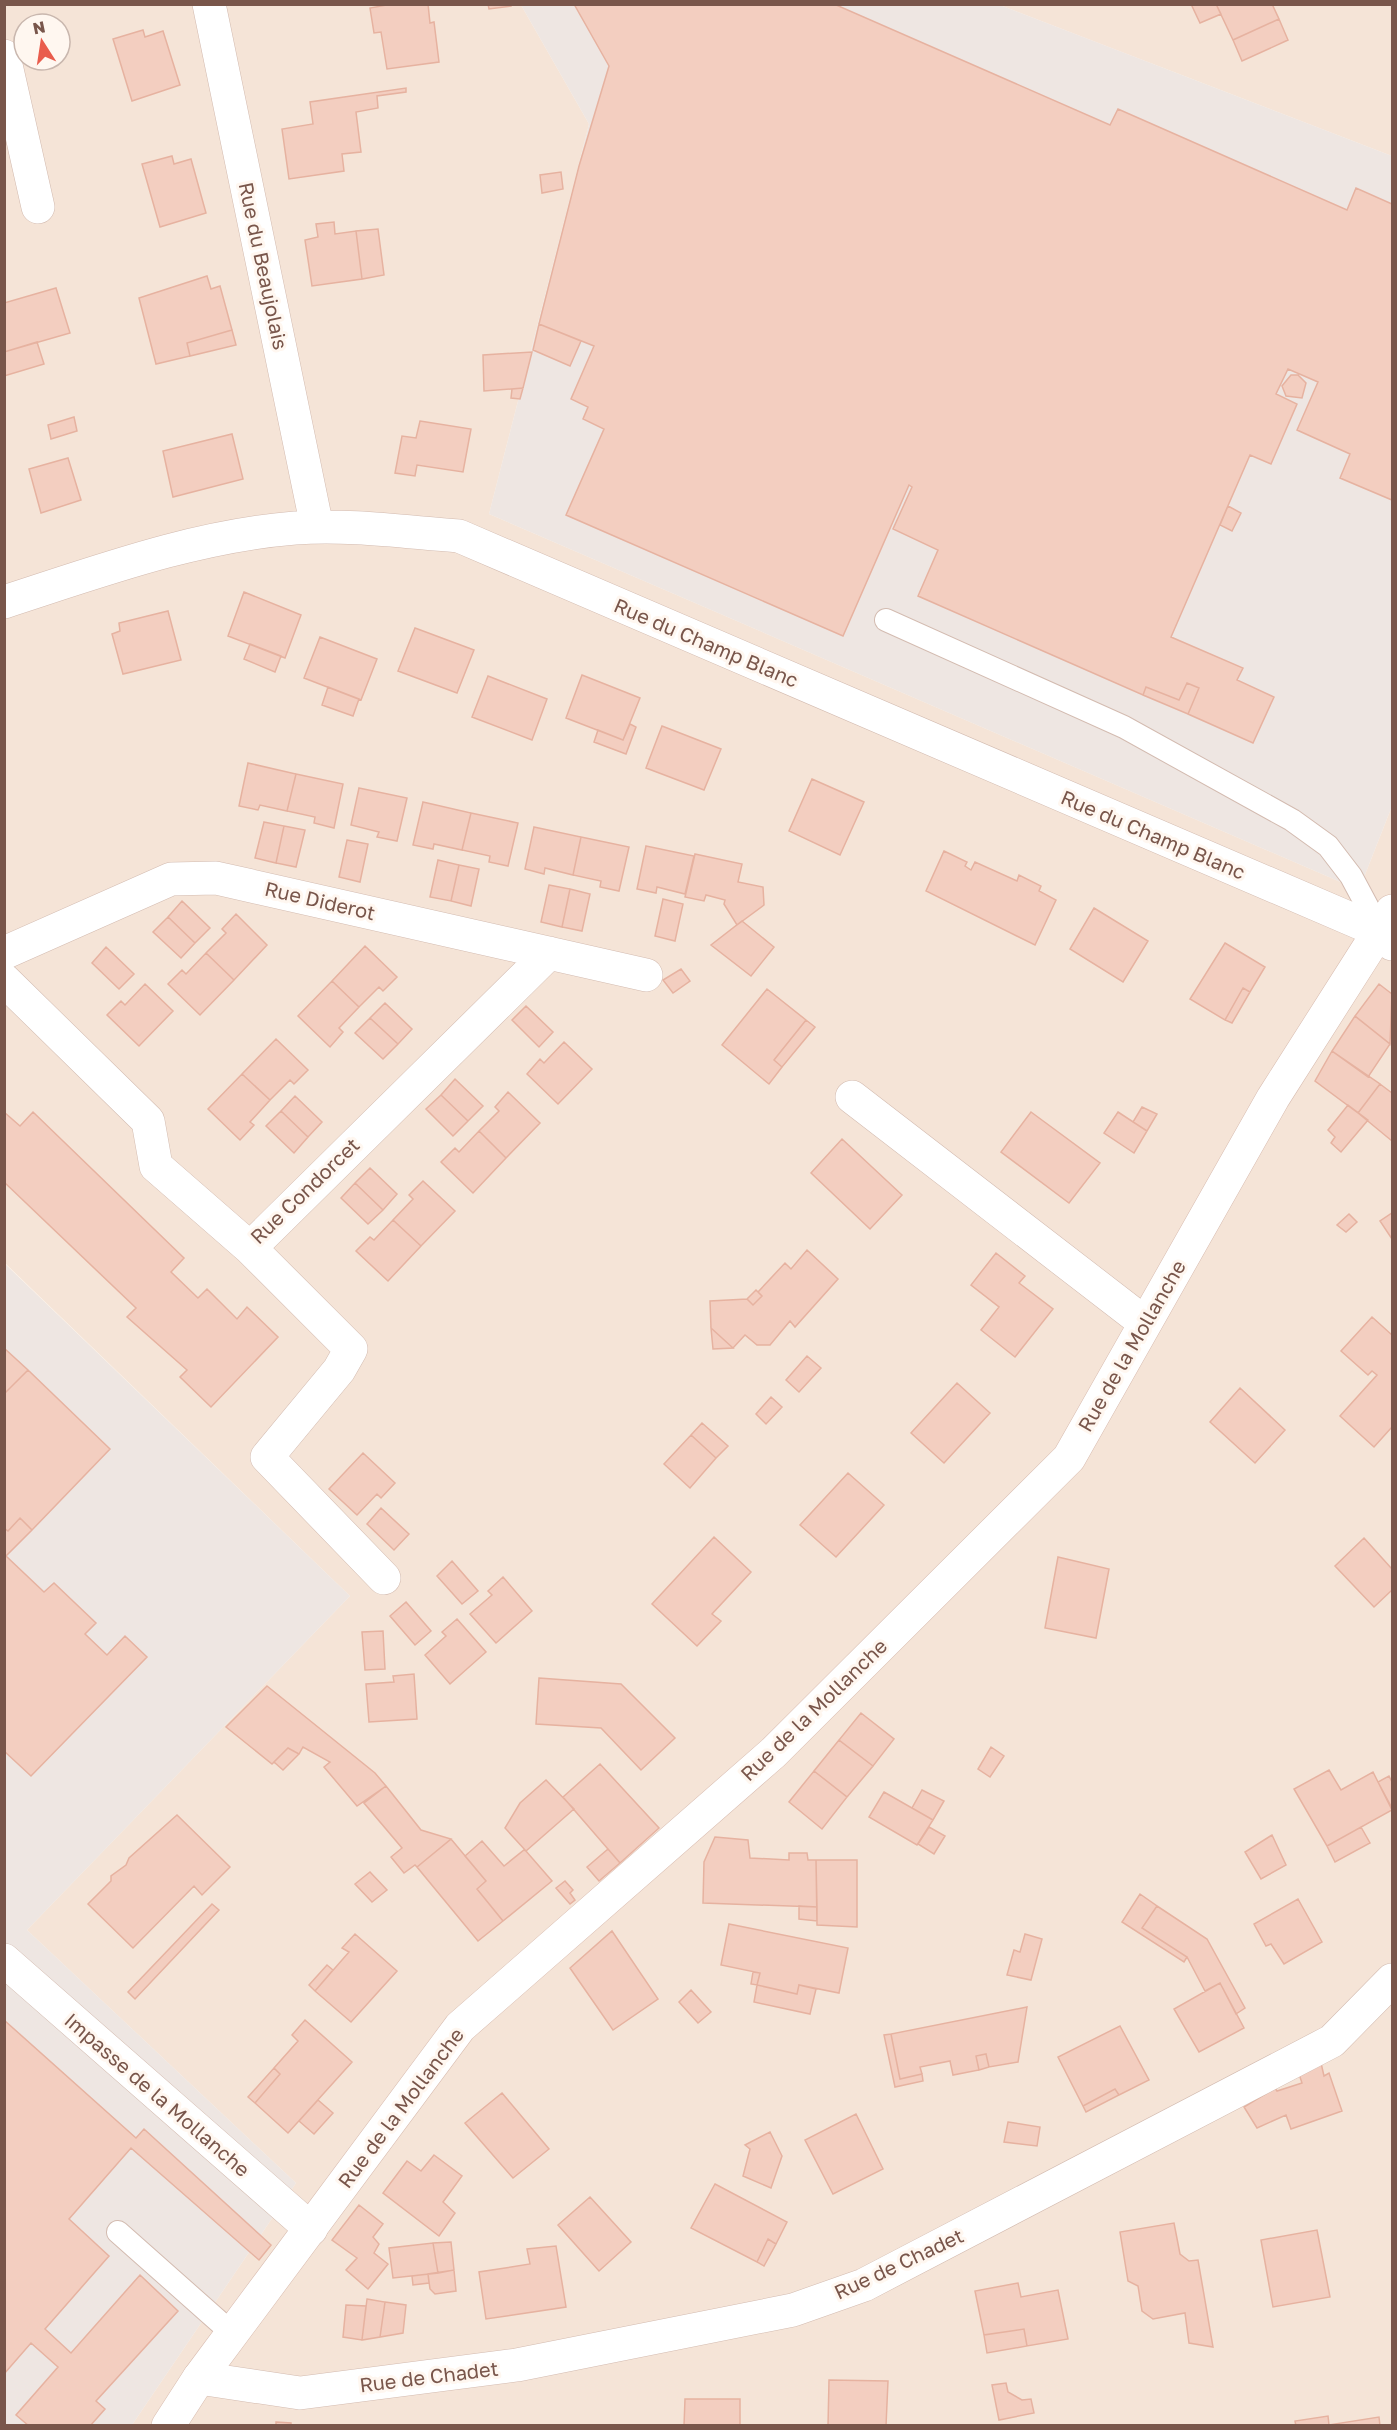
<svg xmlns="http://www.w3.org/2000/svg" width="1397" height="2430" viewBox="0 0 1397 2430" font-family="'Golos Text',sans-serif">
	<style>
		.residential { fill: #f5e4d7; fill-rule: evenodd }
		.industrial { fill: #eee6e2 }
		.building { fill: #f3cec0; stroke: #e6b2a0; stroke-width: 1.5 }
		.lines { fill: none; stroke-linecap: round; stroke-linejoin: round }
		.lane-casing { stroke: #d3bbb0; stroke-width: 24 }
		.street-casing { stroke: #d3bbb0; stroke-width: 34 }
		.secondary-casing { stroke: #d8bcb0; stroke-width: 34 }
		.lane { stroke: #fff; stroke-width: 22 }
		.street { stroke: #fff; stroke-width: 33 }
		.secondary { stroke: #fff; stroke-width: 33 }
		.labels { text-anchor: middle; stroke-width: 6; stroke-linejoin: round; paint-order: stroke }
		.street-label { font-size: 20px; fill: #79564b; stroke: #fff7f0 }
	</style>
	<rect width="100%" height="100%" fill="#fdf3e9"/>
	<path class="residential" d="M4,5H521L589,124L489,514L1359,890L1392,806V2425H132L296,2183L27,1930L350,1596L5,1263ZM24,24H60V60H24Z
		M1000,5H1392V156Z"/>
	<path class="industrial" d="M521,5H1000L1392,156V806L1359,890L489,514L589,124Z
		M4,1263L350,1596L27,1930L296,2183L132,2425H5Z"/>
	<path class="building" d="M392,4H428L430,23L434,22L439,62L387,69L381,32L374,33L370,8Z
		M488,4H511V6L489,9Z
		M574,4H834L1110,125L1118,109L1347,210L1356,188L1392,204V500L1340,478L1350,454L1297,430L1318,382L1288,369L1276,394L1297,404L1271,464L1250,455L1171,637L1243,668L1237,680L1274,697L1253,743L1188,714L1199,688L1187,683L1179,700L1146,687L1143,695L918,596L938,550L893,529L912,487L909,485L843,636L566,515L604,429L583,419L588,407L571,399L594,346L539,324L579,166L609,66Z
		M1191,4H1216L1221,14L1200,23Z
		M1216,4H1272L1279,19L1233,40Z
		M1279,19L1288,40L1242,61L1233,40Z
		M143,30L145,37L163,31L180,85L132,101L113,39Z
		M406,88V92L377,96L378,108L356,112L361,152L342,154L344,171L289,179L282,129L313,124L310,102Z
		M172,156L174,164L191,159L206,213L160,227L142,164Z
		M561,172L563,189L542,193L540,175Z
		M334,222L335,234L356,231L362,279L312,286L305,240L318,237L316,224Z
		M378,229L384,275L362,279L356,231Z
		M207,276L211,289L220,286L232,330L187,343L190,356L156,364L139,298Z
		M56,288L70,333L4,352V303Z
		M539,324L581,341L570,366L533,350Z
		M232,330L236,345L190,356L187,343Z
		M37,342L44,364L4,376V352Z
		M532,352L523,388L484,391L483,355Z
		M1291,375H1298L1306,383L1302,398L1286,396L1282,386Z
		M523,388L520,399L511,398L512,389Z
		M74,417L77,431L51,439L48,425Z
		M420,421L471,429L463,472L417,465L415,476L395,473L402,436L416,438Z
		M232,434L243,479L173,497L163,451Z
		M68,458L81,500L41,513L29,469Z
		M1228,506L1241,513L1232,531L1220,525Z
		M244,592L301,615L285,658L228,636Z
		M168,611L181,660L123,674L112,634L120,631L119,623Z
		M415,628L474,650L457,693L398,671Z
		M320,637L377,659L361,700L304,678Z
		M250,644L281,656L275,672L244,659Z
		M582,675L640,698L623,740L566,718Z
		M488,676L547,699L532,740L472,717Z
		M1187,683L1199,688L1188,714L1143,695L1146,687L1179,700Z
		M328,687L359,699L353,716L322,705Z
		M630,724L636,727L626,754L594,742L598,730L623,740Z
		M662,726L721,749L704,790L646,768Z
		M248,763L296,774L287,811L260,805L258,810L239,806Z
		M296,774L343,784L334,828L314,823L315,817L287,811Z
		M812,779L864,802L840,855L789,831Z
		M359,788L407,798L397,841L377,837L379,832L351,825Z
		M423,802L471,813L462,850L434,844L433,849L413,845Z
		M471,813L518,823L508,866L489,862L490,856L462,850Z
		M264,822L284,826L276,863L255,858Z
		M284,826L305,830L296,867L276,863Z
		M534,827L581,837L573,875L545,868L544,874L525,869Z
		M581,837L629,847L619,891L600,887L601,881L573,875Z
		M347,840L368,844L360,882L339,877Z
		M646,846L694,856L685,894L657,887L656,893L637,889Z
		M944,851L967,862L965,866L971,870L975,862L1017,881L1019,875L1041,886L1039,891L1056,900L1035,945L926,891Z
		M695,854L742,864L738,882L763,887L764,905L737,925L724,904L725,900L706,895L704,901L685,897Z
		M438,860L459,865L451,901L430,897Z
		M459,865L479,869L471,906L451,901Z
		M549,885L570,889L562,927L541,922Z
		M570,889L590,894L582,931L562,927Z
		M663,899L683,904L675,941L655,936Z
		M182,901L210,928L195,943L168,917Z
		M1094,908L1148,941L1123,982L1070,949Z
		M236,914L267,945L234,980L206,953L226,933L222,929Z
		M168,917L195,943L181,958L153,932Z
		M742,921L774,947L751,976L711,945Z
		M1225,943L1265,967L1250,992L1243,988L1225,1020L1190,999Z
		M365,946L397,977L383,991L379,987L359,1007L332,981Z
		M106,947L134,974L119,989L92,963Z
		M206,953L234,980L200,1015L168,984L182,970L186,974Z
		M681,969L690,981L673,993L663,980Z
		M332,981L359,1007L339,1028L343,1032L330,1047L298,1016Z
		M145,984L173,1011L139,1046L107,1015L121,1001L125,1005Z
		M1379,984L1392,994L1390,1044L1355,1016Z
		M1243,988L1250,992L1232,1023L1225,1020Z
		M767,989L806,1020L774,1060L782,1067L769,1084L722,1045Z
		M385,1003L412,1029L398,1044L370,1018Z
		M526,1006L553,1032L539,1047L512,1020Z
		M1355,1016L1390,1044L1368,1077L1332,1051Z
		M370,1018L398,1044L383,1059L355,1033Z
		M806,1020L815,1027L782,1067L774,1060Z
		M276,1039L308,1070L294,1084L290,1080L270,1100L242,1074Z
		M564,1042L592,1069L558,1104L527,1074L540,1059L544,1063Z
		M1332,1051L1380,1084L1358,1113L1315,1081Z
		M242,1074L270,1100L250,1122L254,1125L240,1140L208,1109Z
		M455,1079L483,1106L468,1121L441,1095Z
		M1380,1084L1392,1093V1141L1358,1113Z
		M508,1092L540,1123L506,1158L479,1131L499,1111L495,1107Z
		M441,1095L468,1121L453,1136L426,1109Z
		M295,1096L322,1122L308,1137L281,1111Z
		M1348,1105L1368,1120L1341,1152L1331,1143L1335,1137L1328,1130Z
		M1142,1107L1157,1114L1147,1131L1133,1122Z
		M281,1111L308,1137L294,1153L266,1126Z
		M4,1112L20,1126L33,1112L184,1258L171,1272L198,1298L207,1289L237,1319L247,1307L278,1337L211,1407L180,1377L187,1370L127,1317L136,1308L4,1182Z
		M1031,1112L1100,1163L1069,1203L1001,1152Z
		M1118,1112L1147,1131L1134,1153L1104,1133Z
		M479,1131L506,1158L473,1193L441,1162L455,1148L459,1152Z
		M842,1139L902,1195L870,1229L811,1173Z
		M370,1168L397,1194L383,1210L355,1183Z
		M423,1181L455,1211L421,1246L393,1220L413,1199L409,1195Z
		M355,1183L383,1210L368,1224L341,1198Z
		M1392,1213V1239L1380,1221Z
		M1349,1214L1357,1222L1346,1232L1337,1225Z
		M393,1220L421,1246L388,1281L356,1251L370,1237L374,1240Z
		M807,1250L838,1279L795,1327L790,1321L770,1345H757L745,1335L733,1348L711,1328L710,1301L747,1299L753,1305L762,1296L758,1292L785,1263L791,1269Z
		M996,1253L1025,1276L1019,1283L1053,1309L1015,1357L981,1330L999,1307L971,1285Z
		M756,1290L762,1296L753,1305L747,1299Z
		M1372,1317L1392,1335V1427L1374,1447L1340,1416L1377,1375L1372,1371L1368,1375L1341,1351Z
		M711,1328L733,1348L713,1349Z
		M4,1348L28,1370L4,1394Z
		M807,1356L821,1368L799,1392L786,1380Z
		M28,1370L110,1449L32,1530L20,1518L8,1531L4,1528V1394Z
		M957,1383L990,1413L944,1463L911,1433Z
		M1240,1388L1285,1430L1255,1463L1210,1422Z
		M771,1397L782,1407L766,1424L756,1414Z
		M702,1423L728,1446L716,1458L691,1435Z
		M691,1435L716,1458L690,1488L664,1464Z
		M363,1453L395,1483L381,1498L377,1494L357,1515L329,1489Z
		M848,1473L884,1505L836,1557L800,1525Z
		M381,1508L409,1534L394,1550L367,1524Z
		M20,1518L32,1530L6,1556L44,1592L54,1583L96,1623L85,1634L107,1655L125,1636L147,1657L31,1776L4,1751V1528L8,1531Z
		M714,1537L751,1572L712,1614L721,1621L697,1646L652,1604Z
		M1364,1538L1392,1569V1590L1374,1607L1335,1566Z
		M1058,1557L1109,1569L1096,1638L1045,1628Z
		M452,1561L478,1591L462,1604L437,1576Z
		M503,1577L532,1611L496,1643L470,1614L492,1595L488,1591Z
		M406,1602L431,1631L415,1645L390,1616Z
		M457,1619L486,1652L450,1684L425,1655L446,1636L442,1632Z
		M383,1631L385,1669L365,1670L362,1632Z
		M414,1674L417,1719L369,1722L366,1684L394,1682L393,1676Z
		M539,1678L621,1684L675,1738L641,1770L601,1728L536,1724Z
		M267,1686L375,1773L386,1786L357,1806L324,1767L330,1762L303,1747L299,1754L288,1748L272,1764L226,1727Z
		M861,1713L894,1739L873,1766L839,1740Z
		M839,1740L873,1766L847,1797L814,1771Z
		M991,1747L1004,1756L990,1777L978,1769Z
		M288,1748L299,1754L283,1770L274,1762Z
		M600,1764L659,1828L620,1863L563,1797Z
		M1329,1770L1341,1790L1373,1772L1392,1810L1327,1846L1294,1789Z
		M814,1771L847,1797L822,1829L789,1802Z
		M1389,1776L1392,1782V1808L1378,1782Z
		M546,1780L574,1809L526,1851L505,1828L520,1803Z
		M386,1786L421,1830L451,1839L417,1867L415,1865L404,1873L391,1857L402,1848L364,1803Z
		M922,1790L944,1801L933,1820L912,1808Z
		M884,1792L933,1820L917,1845L869,1817Z
		M177,1815L230,1867L202,1895L194,1886L133,1948L88,1904L111,1881V1876L126,1865L129,1858Z
		M929,1827L945,1836L934,1854L918,1844Z
		M1361,1827L1370,1843L1335,1862L1327,1846Z
		M1272,1835L1286,1865L1261,1879L1245,1852Z
		M715,1837L748,1840L750,1858L789,1860V1853H807L808,1860H816L817,1907L703,1903L704,1862Z
		M451,1839L486,1881L477,1889L503,1921L478,1941L417,1867Z
		M482,1841L504,1866L524,1850L526,1851L552,1881L503,1921L477,1889L486,1881L465,1856Z
		M608,1849L620,1863L599,1881L587,1867Z
		M816,1860H857V1927L817,1925Z
		M370,1872L387,1890L372,1902L355,1884Z
		M565,1881L573,1890L570,1893L575,1900L570,1904L556,1888Z
		M1140,1894L1157,1906L1142,1928L1187,1957L1184,1962L1122,1922Z
		M1298,1899L1322,1942L1284,1964L1271,1944L1266,1946L1254,1924Z
		M212,1904L219,1910L135,1999L128,1992Z
		M799,1906L817,1907V1921L799,1919Z
		M1157,1906L1207,1939L1245,2008L1236,2014L1220,1983L1205,1991L1187,1957L1142,1928Z
		M729,1924L848,1948L839,1993L799,1985L797,1994L757,1985L760,1973L721,1965Z
		M612,1931L658,1999L613,2030L570,1968Z
		M355,1934L397,1971L351,2022L315,1991L349,1952L342,1948Z
		M1025,1934L1042,1939L1031,1980L1007,1975L1014,1950L1020,1952Z
		M327,1965L333,1970L315,1991L309,1985Z
		M753,1972L760,1973L757,1985L751,1984Z
		M1220,1983L1244,2028L1199,2052L1174,2009Z
		M757,1985L797,1994L799,1985L816,1989L810,2014L754,2002Z
		M691,1990L711,2012L698,2023L679,2002Z
		M1027,2007L1018,2062L989,2067L986,2054L976,2056L979,2070L953,2075L950,2061L920,2067L922,2074L900,2079L891,2034Z
		M4,2020L136,2138L144,2129L271,2245L259,2260L131,2148L69,2219L109,2256L45,2329L71,2353L140,2275L178,2311L96,2401L105,2409L90,2426H29L16,2415L58,2367L31,2343L4,2374Z
		M305,2020L352,2062L288,2133L255,2103L280,2074L274,2068L298,2041L292,2035Z
		M1120,2026L1149,2080L1119,2095L1115,2089L1083,2106L1058,2057Z
		M891,2034L900,2079L922,2074L923,2081L895,2087L884,2035Z
		M986,2054L989,2067L979,2070L976,2056Z
		M1321,2063L1324,2076L1329,2073L1342,2111L1291,2129L1286,2115L1257,2128L1244,2107L1275,2088L1277,2091L1302,2083L1299,2074Z
		M274,2068L280,2074L255,2103L248,2097Z
		M1115,2089L1119,2095L1086,2112L1083,2106Z
		M502,2093L549,2149L513,2178L465,2123Z
		M318,2100L333,2113L314,2134L299,2121Z
		M856,2114L883,2169L833,2194L805,2140Z
		M1008,2122L1040,2127L1037,2146L1004,2142Z
		M770,2132L782,2156L771,2188L743,2176L750,2149L745,2145Z
		M434,2155L462,2176L443,2202L455,2213L439,2236L383,2193L407,2161L421,2171Z
		M715,2184L787,2222L776,2244L768,2239L757,2262L691,2228Z
		M590,2197L631,2242L599,2271L558,2225Z
		M359,2205L383,2224L373,2237L379,2244L374,2253L388,2264L368,2289L346,2270L357,2258L332,2240Z
		M1174,2223L1180,2254L1189,2261L1198,2260L1213,2347L1189,2343L1185,2313L1153,2319L1142,2311L1138,2286L1128,2281L1120,2232Z
		M1317,2230L1330,2297L1273,2307L1261,2240Z
		M768,2239L776,2244L764,2266L757,2262Z
		M451,2242L454,2270L438,2273L433,2243Z
		M433,2243L438,2273L393,2278L389,2248Z
		M556,2246L566,2307L486,2319L479,2272L530,2264L527,2249Z
		M454,2270L456,2291L435,2294L430,2289L428,2274Z
		M428,2274L429,2283L413,2285L412,2276Z
		M1018,2283L1021,2297L1058,2290L1068,2339L1027,2346L1024,2329L984,2335L975,2291Z
		M367,2299L385,2302L380,2337L362,2340Z
		M385,2302L406,2305L403,2333L380,2337Z
		M346,2305L366,2306L362,2340L343,2337Z
		M1024,2329L1027,2346L987,2353L984,2335Z
		M829,2380L888,2381L886,2426H828Z
		M1006,2383L1008,2392L1022,2400L1031,2399L1034,2413L999,2420L992,2385Z
		M685,2399H740V2426H684Z
		M1328,2416L1329,2425L1379,2417L1380,2426H1296L1295,2421Z
		M276,2422L291,2423V2426H276Z"/>
	<g class="lines">
		<g class="lane-casing">
			<path id="lane" d="M886,620L1124,727L1292,820L1328,846L1351,876L1381,932
				M118,2232L233,2334"/>
		</g>
		<g class="street-casing">
			<path id="street" d="M209,4L317,527
				M4,56L38,207
				M4,602C100,571 195,536 295,528C349,524 405,532 459,536L1381,932L1392,944
				M4,953L171,879L216,878L646,975
				M4,980L148,1121L156,1166L250,1248L549,953
				M852,1097L1145,1323
				M250,1248L351,1349L339,1370L267,1457L384,1578
				M4,1960L311,2229
				M199,2378L300,2393L517,2365L793,2310L864,2285L1332,2041L1392,1980"/>
		</g>
		<g class="secondary-casing">
			<path id="secondary" d="M168,2426L199,2378L460,2027L773,1753L1069,1458L1273,1098L1392,911"/>
		</g>
		<use href="#lane" class="lane"/>
		<use href="#street" class="street"/>
		<use href="#secondary" class="secondary"/>
	</g>
	<g class="labels">
		<g class="street-label">
			<text transform="translate(263 266) rotate(78)" y="7">Rue du Beaujolais</text>
			<text transform="translate(706 643) rotate(23)" y="7">Rue du Champ Blanc</text>
			<text transform="translate(1153 835) rotate(23)" y="7">Rue du Champ Blanc</text>
			<text transform="translate(320 901) rotate(13)" y="7">Rue Diderot</text>
			<text transform="translate(305 1191) rotate(-44)" y="7">Rue Condorcet</text>
			<text transform="translate(1132 1346) rotate(-60)" y="7">Rue de la Mollanche</text>
			<text transform="translate(814 1710) rotate(-44)" y="7">Rue de la Mollanche</text>
			<text transform="translate(157 2095) rotate(41)" y="7">Impasse de la Mollanche</text>
			<text transform="translate(401 2108) rotate(-53)" y="7">Rue de la Mollanche</text>
			<text transform="translate(899 2264) rotate(-25)" y="7">Rue de Chadet</text>
			<text transform="translate(429 2377) rotate(-7)" y="7">Rue de Chadet</text>
		</g>
	</g>
	<rect width="1397" height="2430" fill="none" stroke="#79564b" stroke-width="12"/>
	<g transform="translate(42 42) rotate(348)"><circle r="28" fill="#fff7f0" stroke="#c9b7ae" stroke-width="1.5"/>
	<path d="M0-4.5L10 22L0 15L-10 22Z" fill="#e95c4c"/>
	<text y="-9" font-size="16" font-weight="bold" text-anchor="middle" fill="#79564b">N</text>
	</g>
</svg>
